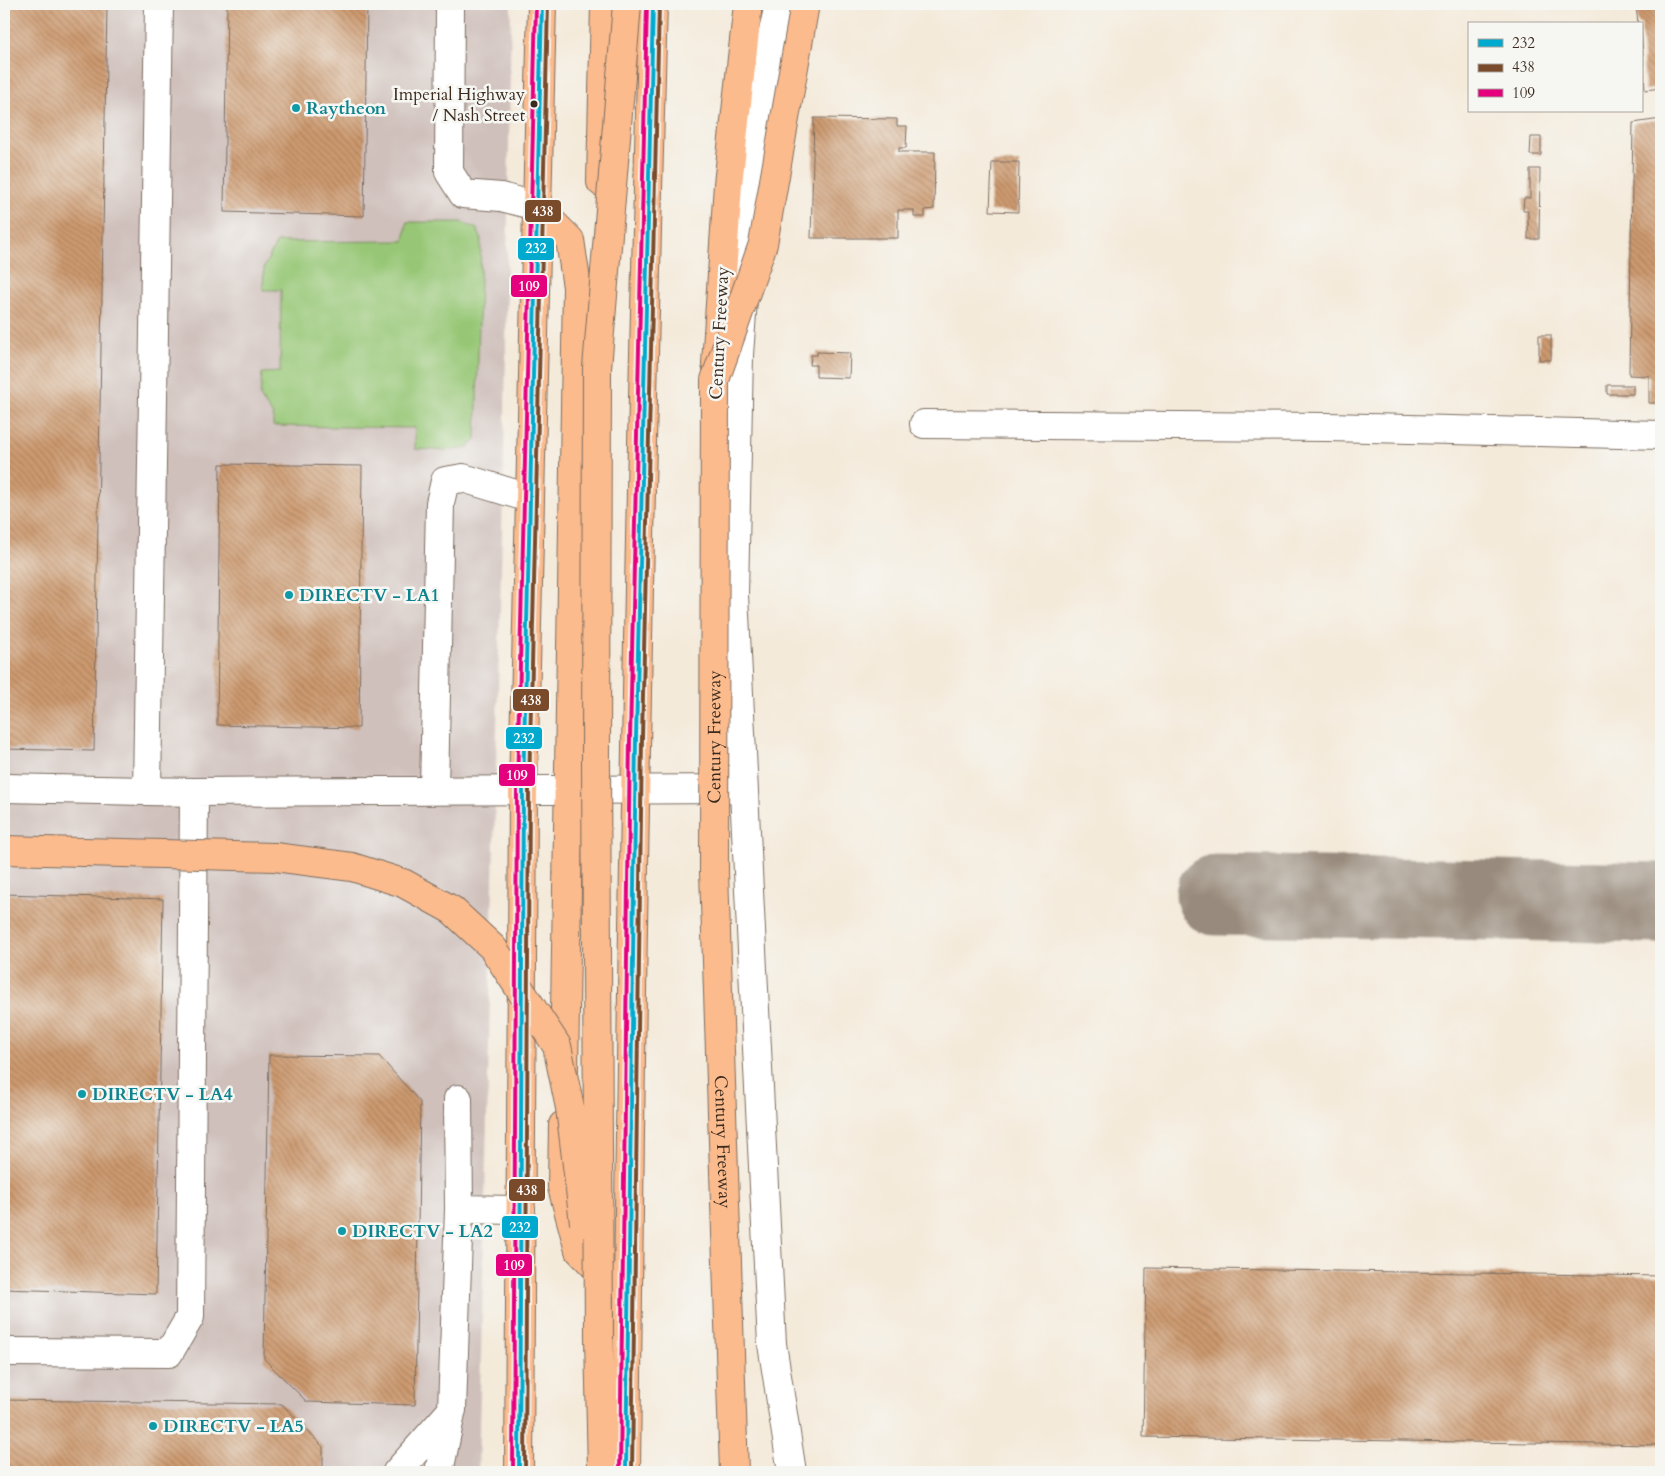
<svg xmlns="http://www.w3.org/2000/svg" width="1665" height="1476" viewBox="0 0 1665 1476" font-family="Cardo,serif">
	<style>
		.industrial { fill: #cfc0bb }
		.grass { fill: #97c776; stroke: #69784a }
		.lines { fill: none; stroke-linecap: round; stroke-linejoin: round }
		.taxiway { stroke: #988a7c; stroke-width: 81 }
		.building { fill: url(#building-back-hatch) }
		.minor-casing { stroke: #7c6d60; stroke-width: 30 }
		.major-casing { stroke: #7c6d60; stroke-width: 30 }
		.highway-casing { stroke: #7c6d60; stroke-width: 30 }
		.minor { stroke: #fff; stroke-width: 28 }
		.major { stroke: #fbbb8d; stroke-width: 28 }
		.highway { stroke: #fbbb8d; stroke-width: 28 }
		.highway-bridge-casing { stroke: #7c6d60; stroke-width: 30; stroke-linecap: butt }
		.highway-bridge { stroke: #fbbb8d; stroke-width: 28 }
		.bus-1-casing { stroke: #f6f6f2; stroke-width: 8 }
		.bus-2-casing { stroke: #f6f6f2; stroke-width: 8 }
		.bus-3-casing { stroke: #f6f6f2; stroke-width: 8 }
		.bus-1 { stroke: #00a9ce; stroke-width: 4 }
		.bus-2 { stroke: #7a4b2a; stroke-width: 4 }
		.bus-3 { stroke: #e5007d; stroke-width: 4 }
		.bus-dot { fill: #3b2a1e; stroke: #f6f6f2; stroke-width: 2 }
		.culture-dot { fill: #0f9aa8; stroke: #f6f6f2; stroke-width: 2 }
		.labels { text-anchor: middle; stroke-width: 5; stroke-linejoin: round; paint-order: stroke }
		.bus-label { font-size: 17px; fill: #3b2a1e; stroke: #f6f6f2; text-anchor: end }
		.culture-label { font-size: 18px; font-weight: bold; fill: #0d838f; stroke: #f6f6f2; text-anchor: start }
		.street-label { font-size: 18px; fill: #3b2a1e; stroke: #f6f6f2 }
		.line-badge { stroke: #f6f6f2; stroke-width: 2 }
		.badge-label { font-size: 14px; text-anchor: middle; font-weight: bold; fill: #fff }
	</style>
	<defs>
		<pattern id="building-back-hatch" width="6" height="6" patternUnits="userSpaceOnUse" patternTransform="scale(1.25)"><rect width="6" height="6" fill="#cd9a70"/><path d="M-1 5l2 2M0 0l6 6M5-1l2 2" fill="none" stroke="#a87e5b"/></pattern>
	</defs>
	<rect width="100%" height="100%" fill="#f6f6f2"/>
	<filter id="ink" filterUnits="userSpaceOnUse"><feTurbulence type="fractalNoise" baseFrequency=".02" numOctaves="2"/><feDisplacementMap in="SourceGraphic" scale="10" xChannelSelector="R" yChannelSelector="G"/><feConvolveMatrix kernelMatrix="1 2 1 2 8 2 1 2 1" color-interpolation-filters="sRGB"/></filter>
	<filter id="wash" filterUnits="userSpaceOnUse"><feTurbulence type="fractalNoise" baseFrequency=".0096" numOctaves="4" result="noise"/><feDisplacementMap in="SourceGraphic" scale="20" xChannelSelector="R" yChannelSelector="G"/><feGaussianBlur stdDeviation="1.12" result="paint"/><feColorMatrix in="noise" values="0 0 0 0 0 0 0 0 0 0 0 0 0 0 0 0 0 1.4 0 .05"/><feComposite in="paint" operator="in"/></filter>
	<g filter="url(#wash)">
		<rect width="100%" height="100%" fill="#f4eada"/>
		<path class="industrial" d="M4,4H511L505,414L478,1472H4Z"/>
		<path class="grass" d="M407,222H462L477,229L481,238L476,440C464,456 434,449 415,449V428L273,426V415L260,397L262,373L280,372L281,290H263L264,267L277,242L404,241Z"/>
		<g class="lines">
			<path class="taxiway" d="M1216,895L1661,903"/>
		</g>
		<g id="blocks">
			<path class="building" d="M4,4H107L94,751L4,749Z
				M227,4H367L364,216L224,212Z
				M1636,4H1661V88L1645,90L1641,24H1638Z
				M814,118L897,119V126H907L906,148H899V152H935L934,209L925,210V217H914V210H898V238H811Z
				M1661,119V403H1649V376L1629,375L1633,123Z
				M1531,137H1541V155H1530Z
				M992,162H1019L1018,212L990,211Z
				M1530,169H1540L1539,239H1528V211H1523L1524,198H1530Z
				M1539,335H1551V360H1539Z
				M817,352L850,353L849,378L816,377V365H810L811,355H817Z
				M1607,385H1633V394H1607Z
				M220,464L362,466L359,728L217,725Z
				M4,894L163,899L156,1294L4,1289Z
				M269,1055L379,1056L420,1102L415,1405L307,1402L264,1359Z
				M1146,1268L1661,1276V1445L1143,1437Z
				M4,1400L282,1404L323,1447V1472H4Z"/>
		</g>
	</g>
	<g filter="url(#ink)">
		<use href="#blocks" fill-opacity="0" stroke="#7c6d60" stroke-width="1"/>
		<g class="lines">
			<g class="minor-casing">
				<path id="minor" d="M450,4L449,172L463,194L501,197L536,206
					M779,4L766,65L746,258L739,355L734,595L772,1344L792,1472
					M924,424L1328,427L1661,435
					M4,788L194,792L737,789
					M434,790L440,503L445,481L463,478L529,498
					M147,791L159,4
					M458,1099L459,1209
					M4,1352L169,1353L190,1317L194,792
					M397,1472L452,1410L459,1209L521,1210
					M439,1472L451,1413"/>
			</g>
			<g class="major-casing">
				<path id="major" d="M536,206L570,240L577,287L564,1070
					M563,1125L562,1187L579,1250L610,1282
					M519,1472L523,789L542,4
					M626,1472C631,983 639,493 653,4"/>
			</g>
			<g class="highway-casing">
				<g id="highway">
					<path d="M601,182L605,4"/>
					<path d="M716,364L728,184L748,4"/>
					<path d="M4,850L163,854"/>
					<path id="s1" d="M714,872L734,1472"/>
					<path d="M599,1339L602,1472"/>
				</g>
			</g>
			<use href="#minor" class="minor"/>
			<use href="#major" class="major"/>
			<use href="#highway" class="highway"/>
			<g class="highway-bridge-casing">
				<g id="highway-bridge">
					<path d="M163,854L275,857L352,867L403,883L452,910L493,948L557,1046L570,1108L584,1223"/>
					<path id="s2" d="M714,872L715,380L763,244L805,4"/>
					<path d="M599,1339L596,761L597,368L627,4"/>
				</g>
			</g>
			<use href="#highway-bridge" class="highway-bridge"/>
			<g class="bus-1-casing">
				<path id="bus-1" d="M519,1472L523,789L542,4
					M626,1472L636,738L653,4"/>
			</g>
			<g class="bus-2-casing">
				<path id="bus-2" d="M525,1472L529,789L548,4
					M632,1472L642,738L659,4"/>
			</g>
			<g class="bus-3-casing">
				<path id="bus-3" d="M513,1472L517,789L536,4
					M620,1472L630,738L647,4"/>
			</g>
			<use href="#bus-1" class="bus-1"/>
			<use href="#bus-2" class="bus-2"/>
			<use href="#bus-3" class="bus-3"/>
		</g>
	</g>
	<circle class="bus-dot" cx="534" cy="104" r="4.5"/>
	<g class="culture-dot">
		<circle cx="296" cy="108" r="5"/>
		<circle cx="289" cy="595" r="5"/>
		<circle cx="82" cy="1094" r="5"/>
		<circle cx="342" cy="1231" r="5"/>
		<circle cx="153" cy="1426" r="5"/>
	</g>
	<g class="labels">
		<g class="bus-label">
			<text x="525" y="100">Imperial Highway<tspan x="525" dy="21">/ Nash Street</tspan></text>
		</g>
		<g class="culture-label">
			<text x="306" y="114">Raytheon</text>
			<text x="299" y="601">DIRECTV - LA1</text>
			<text x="92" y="1100">DIRECTV - LA4</text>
			<text x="352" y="1237">DIRECTV - LA2</text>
			<text x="163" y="1432">DIRECTV - LA5</text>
		</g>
		<g class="street-label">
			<text transform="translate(719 333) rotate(-87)" y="6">Century Freeway</text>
			<text dy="6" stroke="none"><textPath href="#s2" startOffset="135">Century Freeway</textPath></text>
			<text dy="6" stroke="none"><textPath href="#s1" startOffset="270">Century Freeway</textPath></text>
		</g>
	</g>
	<g class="line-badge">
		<rect x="524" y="199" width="38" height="24" rx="5" fill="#7a4b2a"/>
		<rect x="517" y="237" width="38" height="24" rx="5" fill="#00a9ce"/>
		<rect x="510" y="274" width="38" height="24" rx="5" fill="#e5007d"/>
		<rect x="512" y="688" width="38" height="24" rx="5" fill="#7a4b2a"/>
		<rect x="505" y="726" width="38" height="24" rx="5" fill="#00a9ce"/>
		<rect x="498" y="763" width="38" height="24" rx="5" fill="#e5007d"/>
		<rect x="508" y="1178" width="38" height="24" rx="5" fill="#7a4b2a"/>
		<rect x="501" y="1215" width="38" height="24" rx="5" fill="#00a9ce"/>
		<rect x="495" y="1253" width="38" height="24" rx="5" fill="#e5007d"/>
	</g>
	<g class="badge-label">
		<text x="543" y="216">438</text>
		<text x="536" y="253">232</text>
		<text x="529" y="291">109</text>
		<text x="531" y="705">438</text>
		<text x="524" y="743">232</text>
		<text x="517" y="780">109</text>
		<text x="527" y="1195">438</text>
		<text x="520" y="1232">232</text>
		<text x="514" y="1270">109</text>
	</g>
	<rect width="1665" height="1476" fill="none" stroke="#f6f6f2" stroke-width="20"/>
	<rect x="1468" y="22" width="175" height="90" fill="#f6f6f2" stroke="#aba49d"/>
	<rect x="1478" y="39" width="25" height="8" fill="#00a9ce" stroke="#aba49d"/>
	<text x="1512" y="48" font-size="15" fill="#3b2a1e">232</text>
	<rect x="1478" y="64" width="25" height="8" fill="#7a4b2a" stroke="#aba49d"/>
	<text x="1512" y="72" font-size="15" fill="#3b2a1e">438</text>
	<rect x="1478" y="89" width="25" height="8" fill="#e5007d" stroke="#aba49d"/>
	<text x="1512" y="98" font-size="15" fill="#3b2a1e">109</text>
</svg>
